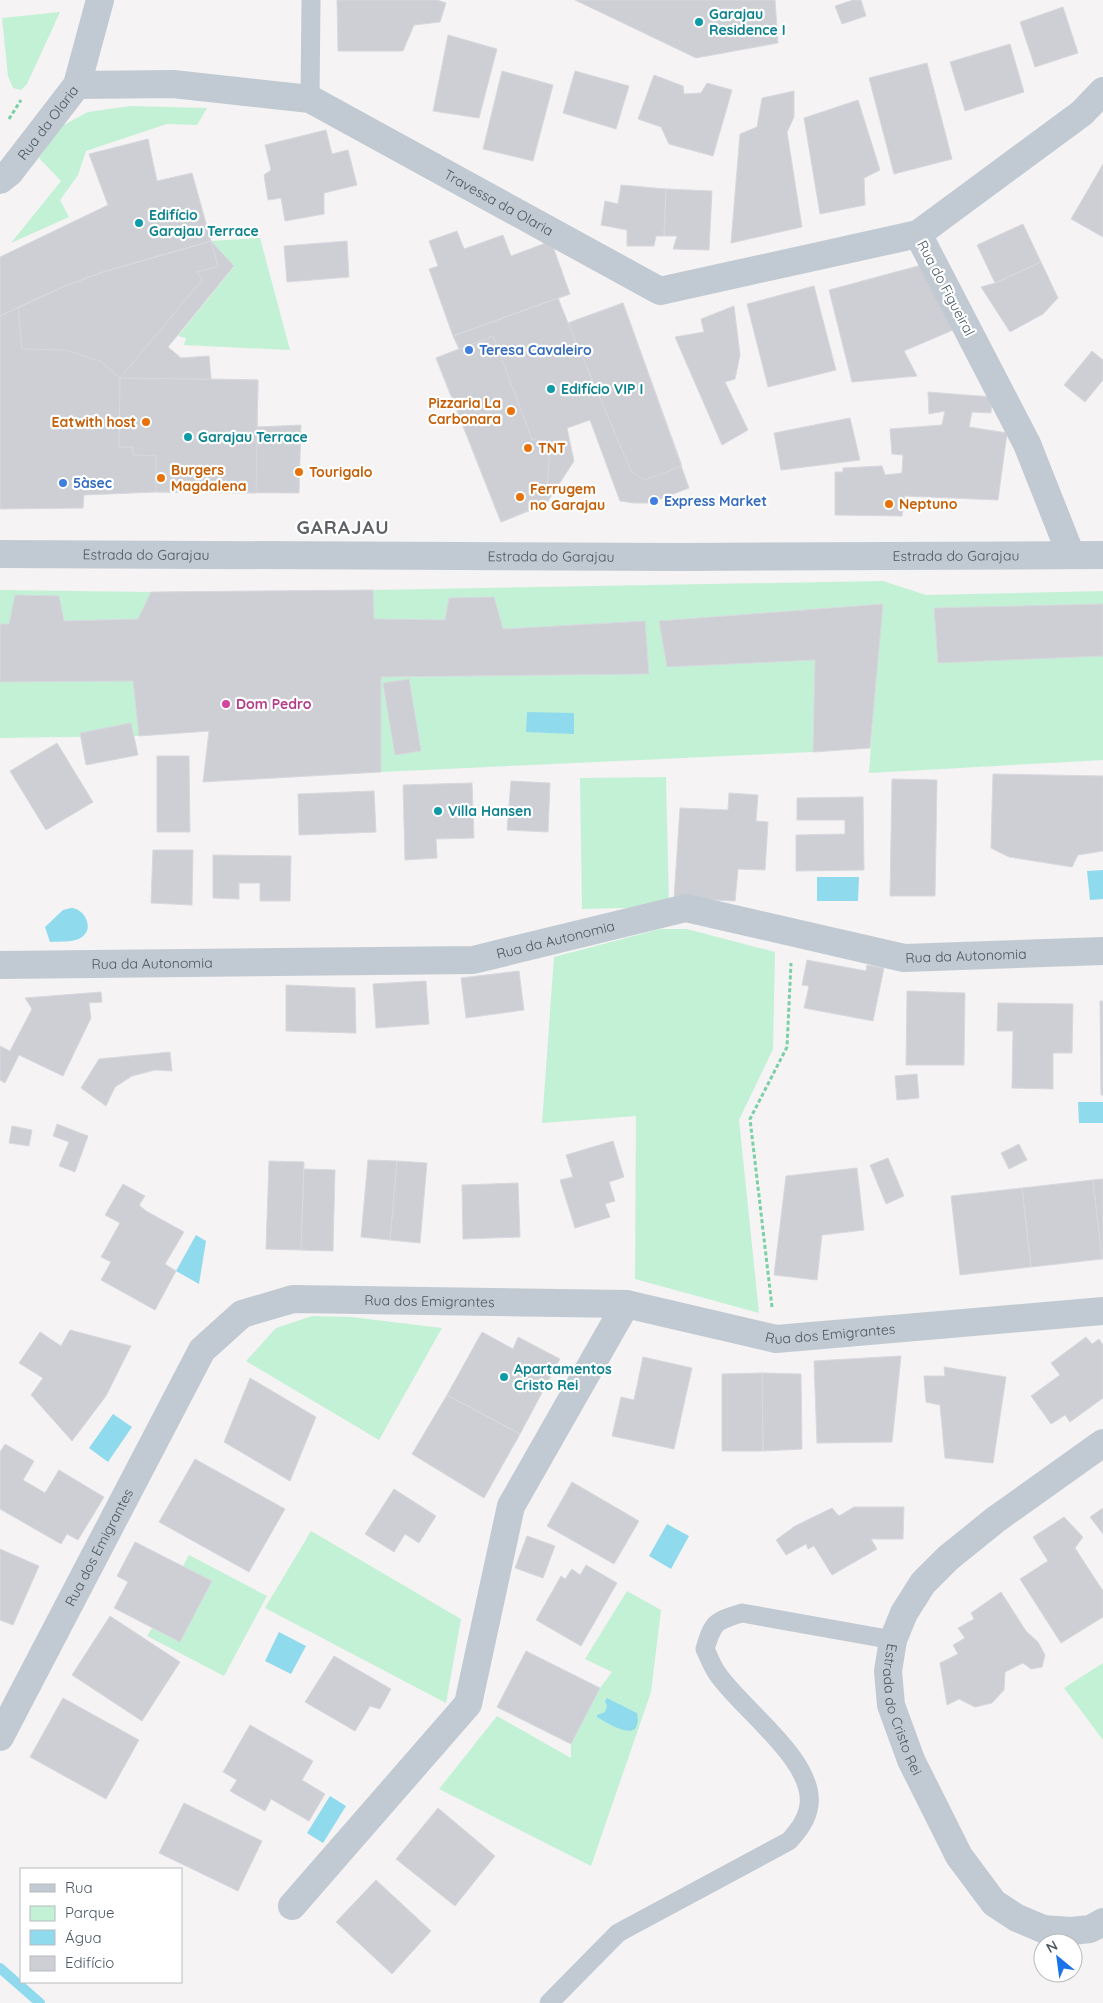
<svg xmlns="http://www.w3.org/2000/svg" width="1103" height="2003" viewBox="0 0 1103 2003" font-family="Quicksand,sans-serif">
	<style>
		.green { fill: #c3f1d5 }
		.water { fill: #90daee }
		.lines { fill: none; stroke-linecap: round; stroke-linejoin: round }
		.stream { stroke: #90daee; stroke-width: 10 }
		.building { fill: #cdcfd5; stroke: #d7d9de }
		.path { stroke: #7ad0a6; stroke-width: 3; stroke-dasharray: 4 2.5; stroke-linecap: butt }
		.service { stroke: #c1cad2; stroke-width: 19 }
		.minor { stroke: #c1cad2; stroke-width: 28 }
		.tertiary { stroke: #c1cad2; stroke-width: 28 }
		.culture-dot { fill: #0f9aa8; stroke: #fff; stroke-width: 2 }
		.shop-dot { fill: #3f7fe0; stroke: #fff; stroke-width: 2 }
		.food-dot { fill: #e8710a; stroke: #fff; stroke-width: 2 }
		.hotel-dot { fill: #d1479c; stroke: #fff; stroke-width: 2 }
		.labels { text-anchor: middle; stroke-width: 4.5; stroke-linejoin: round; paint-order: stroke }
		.culture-label { font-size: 14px; font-weight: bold; fill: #0d838f; stroke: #fff; text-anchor: start }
		.street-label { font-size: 14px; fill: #4a5661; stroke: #fff }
		.shop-label { font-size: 14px; font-weight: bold; fill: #366cbe; stroke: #fff; text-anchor: start }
		.food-label { font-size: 14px; font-weight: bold; fill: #c56008; stroke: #fff; text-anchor: start }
		.hotel-label { font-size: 14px; font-weight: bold; fill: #b23c85; stroke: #fff; text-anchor: start }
		.district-label { font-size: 19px; font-weight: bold; letter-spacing: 1px; fill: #5f6368; stroke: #fff }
	</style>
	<rect width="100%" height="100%" fill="#f5f3f3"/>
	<path class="green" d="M60,12L27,84L21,90L13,88L8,76L2,18Z
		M130,106L207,108L197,125L167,124L86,151L78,175L60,200L69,217L11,243L61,181L39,158L60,127L88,112Z
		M260,238L290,350L184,345L186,338L178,336L234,267L211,241Z
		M883,581L926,595L1103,591V760L869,773L881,604L659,621L667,667L815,660L813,752L381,772V677L649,674L644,621L503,629L494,597L449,598L445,620L374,619L373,590Z
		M0,590L151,592L138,619L64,621L16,595L9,624H0Z
		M133,681L139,736L0,738V682Z
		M666,777L669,907L582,909L580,778Z
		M660,929H687L775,952L773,1049L739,1120L759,1313L635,1279L636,1116L542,1123L554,957Z
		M312,1316L351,1317L442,1328L379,1440L246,1361L276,1328Z
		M311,1531L461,1619L446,1703L265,1608Z
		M189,1555L267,1596L224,1676L147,1636L152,1628L180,1642L211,1581L183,1566Z
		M627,1591L661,1610L651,1692L591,1866L439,1789L497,1716L571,1758V1744L600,1688L612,1672L585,1659Z
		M1103,1663V1740L1064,1688Z"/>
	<path class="water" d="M527,712L574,713V734L526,732Z
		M1103,870V899L1090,900L1087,871Z
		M817,877H859L858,901H817Z
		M71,908C84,908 95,928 82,937C74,943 59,941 50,942L45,927L63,910Z
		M1078,1102H1103V1123H1079Z
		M196,1235L206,1241L199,1284L176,1271Z
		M113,1414L132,1427L108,1462L89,1448Z
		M667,1524L689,1536L671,1569L649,1556Z
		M279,1632L306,1646L291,1674L265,1661Z
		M607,1698L637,1713C643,1746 609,1724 597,1717V1715L605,1712L607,1706L605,1701Z
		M330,1796L346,1806L323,1843L307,1833Z"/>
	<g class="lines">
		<path class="stream" d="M0,1968L40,2003"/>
	</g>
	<path class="building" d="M337,0H437L446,3L440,22L414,25L403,51H338Z
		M575,0H775L778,43L696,58Z
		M853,0H861L866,16L842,24L835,6Z
		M1063,7L1078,53L1035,67L1020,22Z
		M448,35L497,49L479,118L433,111Z
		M1010,44L1024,92L965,111L950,62Z
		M927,63L952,159L894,174L869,78Z
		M502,71L553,85L533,161L483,149Z
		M575,71L629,86L616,129L563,113Z
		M654,75L683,86L684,94L701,93L707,83L732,90L713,156L669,144L661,127L638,119Z
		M794,91V117L787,132L802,227L731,243L740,134L757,127L762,98Z
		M858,100L880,170L864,178L865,205L820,214L804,118Z
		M326,130L332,154L348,150L357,185L324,193V214L285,221L281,198L268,200L264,175L271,170L265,145Z
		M148,139L157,181L192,173L211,241L103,272L65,286L0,316V257L108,205L89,154Z
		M1103,164V237L1071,219Z
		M621,185L666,189L664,236H656L654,246H627V230L601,225L605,201L618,204Z
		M666,189L712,191L709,250L673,249L677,236H664Z
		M1023,224L1041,262L995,283L977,245Z
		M457,231L464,249L503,235L511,256L551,241L570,294L453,336L429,269L438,266L429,241Z
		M211,241L234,266L168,347L181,358L209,356L211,379L258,380L257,427L301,425L299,493L156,492L84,495L83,508L0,509V316L65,286L103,272Z
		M211,241L218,266L197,272L202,280L120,378L100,361L65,350L22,349L18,307L65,286L103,272Z
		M347,241L349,277L287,282L284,246Z
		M1041,262L1058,298L1043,314L1010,332L981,287L995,283Z
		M929,263L960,327L904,351L917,376L852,382L829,290Z
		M814,286L836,370L768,387L747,304Z
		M558,298L568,323L623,303L689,488L650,503H634L620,501L590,420L567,428L574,461L546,504L501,522L436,358L459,349L453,336Z
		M623,303L682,466L645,480L631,471L568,323Z
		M734,306L740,355L735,379L725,382L748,430L722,445L675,337L704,332L701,319Z
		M493,336L532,439L550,444L546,504L501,522L436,358Z
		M1092,351L1103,360V380L1085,402L1064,385Z
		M120,378L258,380L256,493L156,492V456L133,455V447H119Z
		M928,392L992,397L991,413L972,412L969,427L1007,433L998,500L905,496L902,516L835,515V472H843V468L882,466L885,475L902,473L903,455L892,454L890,429L942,425L945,411L929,414Z
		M850,418L860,460L781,470L774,433Z
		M373,590L374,619L445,620L449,598L494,597L503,629L645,621L649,674L381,677V772L203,782L209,731L139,736L133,681L0,682V624H9L15,595L59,596L64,621L138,619L151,592Z
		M883,604L870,748L813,752L815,660L667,667L659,621Z
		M1103,604V656L938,663L934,608Z
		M409,679L421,751L395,755L383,683Z
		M131,723L138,755L86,765L80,733Z
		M57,743L93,802L46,830L10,771Z
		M157,756H189L190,832H157Z
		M993,774L1103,776V851L1078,855L1072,867L1009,857L991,848Z
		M892,779L937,780L935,896H890Z
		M511,781L550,783L548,832L507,830Z
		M472,783L474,838L436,839L437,858L405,860L403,785Z
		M374,791L376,832L299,835L298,794Z
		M729,793L758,795L756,821L768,822L765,870L738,869L735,901L674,898L680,808L728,810Z
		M863,797L864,870L796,871V835L845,834V820H797V798Z
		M153,850H193L192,905L151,903Z
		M213,855L291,856L290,901H260V883H239V899L213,898Z
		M807,960L866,971L867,965L884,968L873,1021L804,1008L809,986L802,985Z
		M519,971L524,1010L466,1018L461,978Z
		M426,981L429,1024L376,1028L373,984Z
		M286,985L355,988L356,1033L286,1031Z
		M907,991L965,993L964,1065H906Z
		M101,992L102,1002L89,1003L91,1018L63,1076L19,1055L5,1083L0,1080V1046L10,1051L32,1009L25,998Z
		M1100,1001H1103V1095H1101Z
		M998,1003L1073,1004L1072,1053H1053V1089L1012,1088L1013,1031H997Z
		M170,1052L172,1071L155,1070L132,1076L115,1087L106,1106L81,1088L99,1059Z
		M917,1074L919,1098L897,1100L895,1076Z
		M57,1124L88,1136L75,1172L59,1166L69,1142L53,1136Z
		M12,1126L32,1130L29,1146L9,1143Z
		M613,1141L624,1177L609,1182L615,1201L605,1204L610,1217L575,1228L560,1180L573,1177L566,1155Z
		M1019,1144L1027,1160L1009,1169L1001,1153Z
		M888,1158L904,1196L886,1204L870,1165Z
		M368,1160L397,1161L390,1240L361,1237Z
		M269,1161L304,1162L301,1250L266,1249Z
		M397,1161L427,1163L420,1243L390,1240Z
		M857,1168L864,1230L822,1235L817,1280L774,1275L786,1176Z
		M304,1169L335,1170L333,1251L301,1250Z
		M1103,1179V1259H1102L1093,1180Z
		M1093,1180L1102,1259L1031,1267L1022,1188Z
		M518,1183L520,1237L463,1239L462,1185Z
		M123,1184L145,1196L139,1205L146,1211L184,1232L165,1264L176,1271L155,1310L101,1280L111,1262L101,1257L120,1223L105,1215Z
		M1022,1188L1031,1267L960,1275L951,1196Z
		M70,1330L131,1346L106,1396L72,1441L31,1395L43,1378L19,1363L40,1332L61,1346Z
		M482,1332L513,1349L518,1337L560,1359L520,1434L447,1395Z
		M1086,1337L1092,1344L1099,1339L1103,1345V1398L1070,1422L1065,1415L1051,1424L1031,1396L1060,1375L1051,1363Z
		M901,1356L892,1442L817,1443L814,1361Z
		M643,1357L692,1368L674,1449L612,1436L621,1397L634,1400Z
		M944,1367L1006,1377L993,1463L945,1458L940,1405L926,1402L924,1376H945Z
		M762,1373L801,1374L802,1449L763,1451Z
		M762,1373L763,1451H722V1374Z
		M250,1378L316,1417L290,1481L224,1442Z
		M447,1395L520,1434L484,1498L412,1454Z
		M5,1444L34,1461L23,1480L45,1493L59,1470L104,1497L78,1540L67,1534L61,1544L0,1509V1452Z
		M195,1459L285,1509L249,1572L159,1522Z
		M572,1482L639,1521L614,1564L547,1526Z
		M394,1489L436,1516L419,1543L405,1534L394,1552L365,1534Z
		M854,1507H904L903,1539H871L877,1549L832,1575L814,1546L808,1549L806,1544L786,1555L776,1540L795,1526L832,1508L839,1516Z
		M1103,1508V1534L1090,1517Z
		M1064,1517L1083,1537L1075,1548L1103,1591V1617L1061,1643L1020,1579L1048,1561L1033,1537Z
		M527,1536L555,1546L543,1578L515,1568Z
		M135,1542L212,1581L180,1642L114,1608L128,1582L117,1576Z
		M0,1549L39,1566L13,1625L0,1620Z
		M586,1565L617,1583L581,1646L536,1620L561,1576L565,1579L572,1569L580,1575Z
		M1001,1592L1026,1631L1038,1642L1045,1655L1042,1667L1031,1669L1023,1663L1005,1672L1004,1690L992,1703L975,1707L959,1699L947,1705L940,1663L958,1654L953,1645L965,1638L958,1628L974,1619L971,1613Z
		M110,1616L180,1662L142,1721L72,1675Z
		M526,1651L600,1688L571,1744L497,1707Z
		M334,1656L391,1689L380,1709L370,1706L355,1731L305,1702Z
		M63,1698L139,1740L106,1799L30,1757Z
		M250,1725L313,1761L302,1780L325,1794L309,1821L271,1799L265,1811L230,1791L237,1780L223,1772Z
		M184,1803L262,1841L238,1891L159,1853Z
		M438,1808L495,1856L455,1906L396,1859Z
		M376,1880L431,1931L392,1974L336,1922Z"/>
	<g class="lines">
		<path class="path" d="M9,119L21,100
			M772,1307L750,1119L787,1047L791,963"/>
		<path class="service" d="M310,99L311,0
			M549,2003L618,1933L789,1841C798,1831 807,1820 809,1805C815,1760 740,1708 717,1673C712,1666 709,1657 705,1649C713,1622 715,1621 742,1613L893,1640"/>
		<g class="minor">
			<path id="s1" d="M77,85L173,84L310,99L660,291L918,234"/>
			<path id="s2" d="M0,180L10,172L77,85L100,0"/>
			<path d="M1071,555L1027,444L918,234L1082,113L1103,91"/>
			<path id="s3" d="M0,965L473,960L686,908L904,958L1103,951"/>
			<path id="s4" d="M0,1737L202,1350L242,1314L293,1299L626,1304L776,1339L1103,1311"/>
			<path d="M292,1906L468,1704L511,1506L626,1304"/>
		</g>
		<g class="tertiary">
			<path id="s5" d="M0,554L681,557L1103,555"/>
			<path id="s6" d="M1103,1443L995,1520L948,1558L923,1583L904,1613L893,1640L888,1671L891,1705L911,1760L959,1856L994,1903L1017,1918L1043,1929L1071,1931L1090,1929L1103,1922"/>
		</g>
	</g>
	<g class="culture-dot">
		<circle cx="699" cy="22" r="5"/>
		<circle cx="139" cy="223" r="5"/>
		<circle cx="551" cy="389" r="5"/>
		<circle cx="188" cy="437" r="5"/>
		<circle cx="438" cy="811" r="5"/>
		<circle cx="504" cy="1377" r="5"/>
	</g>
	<g class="shop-dot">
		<circle cx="469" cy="350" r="5"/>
		<circle cx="63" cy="483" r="5"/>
		<circle cx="654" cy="501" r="5"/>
	</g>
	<g class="food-dot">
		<circle cx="511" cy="411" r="5"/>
		<circle cx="146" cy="422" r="5"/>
		<circle cx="528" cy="448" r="5"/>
		<circle cx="299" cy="472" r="5"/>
		<circle cx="161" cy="478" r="5"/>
		<circle cx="520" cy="497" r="5"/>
		<circle cx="889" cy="504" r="5"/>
	</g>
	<circle class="hotel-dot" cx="226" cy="704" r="5"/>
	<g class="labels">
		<g class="culture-label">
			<text x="709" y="19">Garajau<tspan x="709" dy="16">Residence I</tspan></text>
			<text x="149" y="220">Edifício<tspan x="149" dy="16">Garajau Terrace</tspan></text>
			<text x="561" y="394">Edifício VIP I</text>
			<text x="198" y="442">Garajau Terrace</text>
			<text x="448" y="816">Villa Hansen</text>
			<text x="514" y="1374">Apartamentos<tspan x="514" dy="16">Cristo Rei</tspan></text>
		</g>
		<g class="street-label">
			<text dy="5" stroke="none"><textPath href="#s2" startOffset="75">Rua da Olaria</textPath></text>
			<text dy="5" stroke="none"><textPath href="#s1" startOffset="449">Travessa da Olaria</textPath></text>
			<text transform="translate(946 288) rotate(62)" y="5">Rua do Figueiral</text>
			<text dy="5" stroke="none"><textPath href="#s5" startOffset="146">Estrada do Garajau</textPath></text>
			<text dy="5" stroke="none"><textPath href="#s5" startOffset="956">Estrada do Garajau</textPath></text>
			<text dy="5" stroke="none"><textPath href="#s5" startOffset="551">Estrada do Garajau</textPath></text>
			<text dy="5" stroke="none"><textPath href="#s3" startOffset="558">Rua da Autonomia</textPath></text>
			<text dy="5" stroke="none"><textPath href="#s3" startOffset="978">Rua da Autonomia</textPath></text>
			<text dy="5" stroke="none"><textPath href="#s3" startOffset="152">Rua da Autonomia</textPath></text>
			<text dy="5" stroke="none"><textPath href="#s4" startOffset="680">Rua dos Emigrantes</textPath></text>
			<text dy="5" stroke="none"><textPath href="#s4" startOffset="1085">Rua dos Emigrantes</textPath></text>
			<text dy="5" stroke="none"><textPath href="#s4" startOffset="214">Rua dos Emigrantes</textPath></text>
			<text dy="5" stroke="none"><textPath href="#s6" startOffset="365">Estrada do Cristo Rei</textPath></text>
		</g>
		<g class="shop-label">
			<text x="479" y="355">Teresa Cavaleiro</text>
			<text x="73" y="488">5àsec</text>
			<text x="664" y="506">Express Market</text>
		</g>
		<g class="food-label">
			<text x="501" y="408" text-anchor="end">Pizzaria La<tspan x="501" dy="16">Carbonara</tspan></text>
			<text x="136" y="427" text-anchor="end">Eatwith host</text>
			<text x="538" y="453">TNT</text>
			<text x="171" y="475">Burgers<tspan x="171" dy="16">Magdalena</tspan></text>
			<text x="309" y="477">Tourigalo</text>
			<text x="530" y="494">Ferrugem<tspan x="530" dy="16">no Garajau</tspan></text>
			<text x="899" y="509">Neptuno</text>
		</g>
		<g class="hotel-label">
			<text x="236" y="709">Dom Pedro</text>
		</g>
		<g class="district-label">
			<text x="343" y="534">GARAJAU</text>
		</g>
	</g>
	<rect x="20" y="1868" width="162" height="115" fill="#ffffff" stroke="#b7bbc0"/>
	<rect x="30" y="1884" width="25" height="8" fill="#c1cad2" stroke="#b7bbc0"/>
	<text x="65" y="1893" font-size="15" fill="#4a5661">Rua</text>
	<rect x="30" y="1906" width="25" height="15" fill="#c3f1d5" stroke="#b7bbc0"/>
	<text x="65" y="1918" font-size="15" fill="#4a5661">Parque</text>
	<rect x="30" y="1930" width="25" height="15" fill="#90daee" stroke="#b7bbc0"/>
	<text x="65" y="1943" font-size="15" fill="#4a5661">Água</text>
	<rect x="30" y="1956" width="25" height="15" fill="#cdcfd5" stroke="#b7bbc0"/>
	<text x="65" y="1968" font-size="15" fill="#4a5661">Edifício</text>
	<g transform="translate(1058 1958) rotate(331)"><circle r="24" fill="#ffffff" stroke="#b7bbc0"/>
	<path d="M0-4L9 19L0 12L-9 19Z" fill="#1a73e8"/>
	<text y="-8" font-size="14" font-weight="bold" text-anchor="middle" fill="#4a5661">N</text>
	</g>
</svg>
